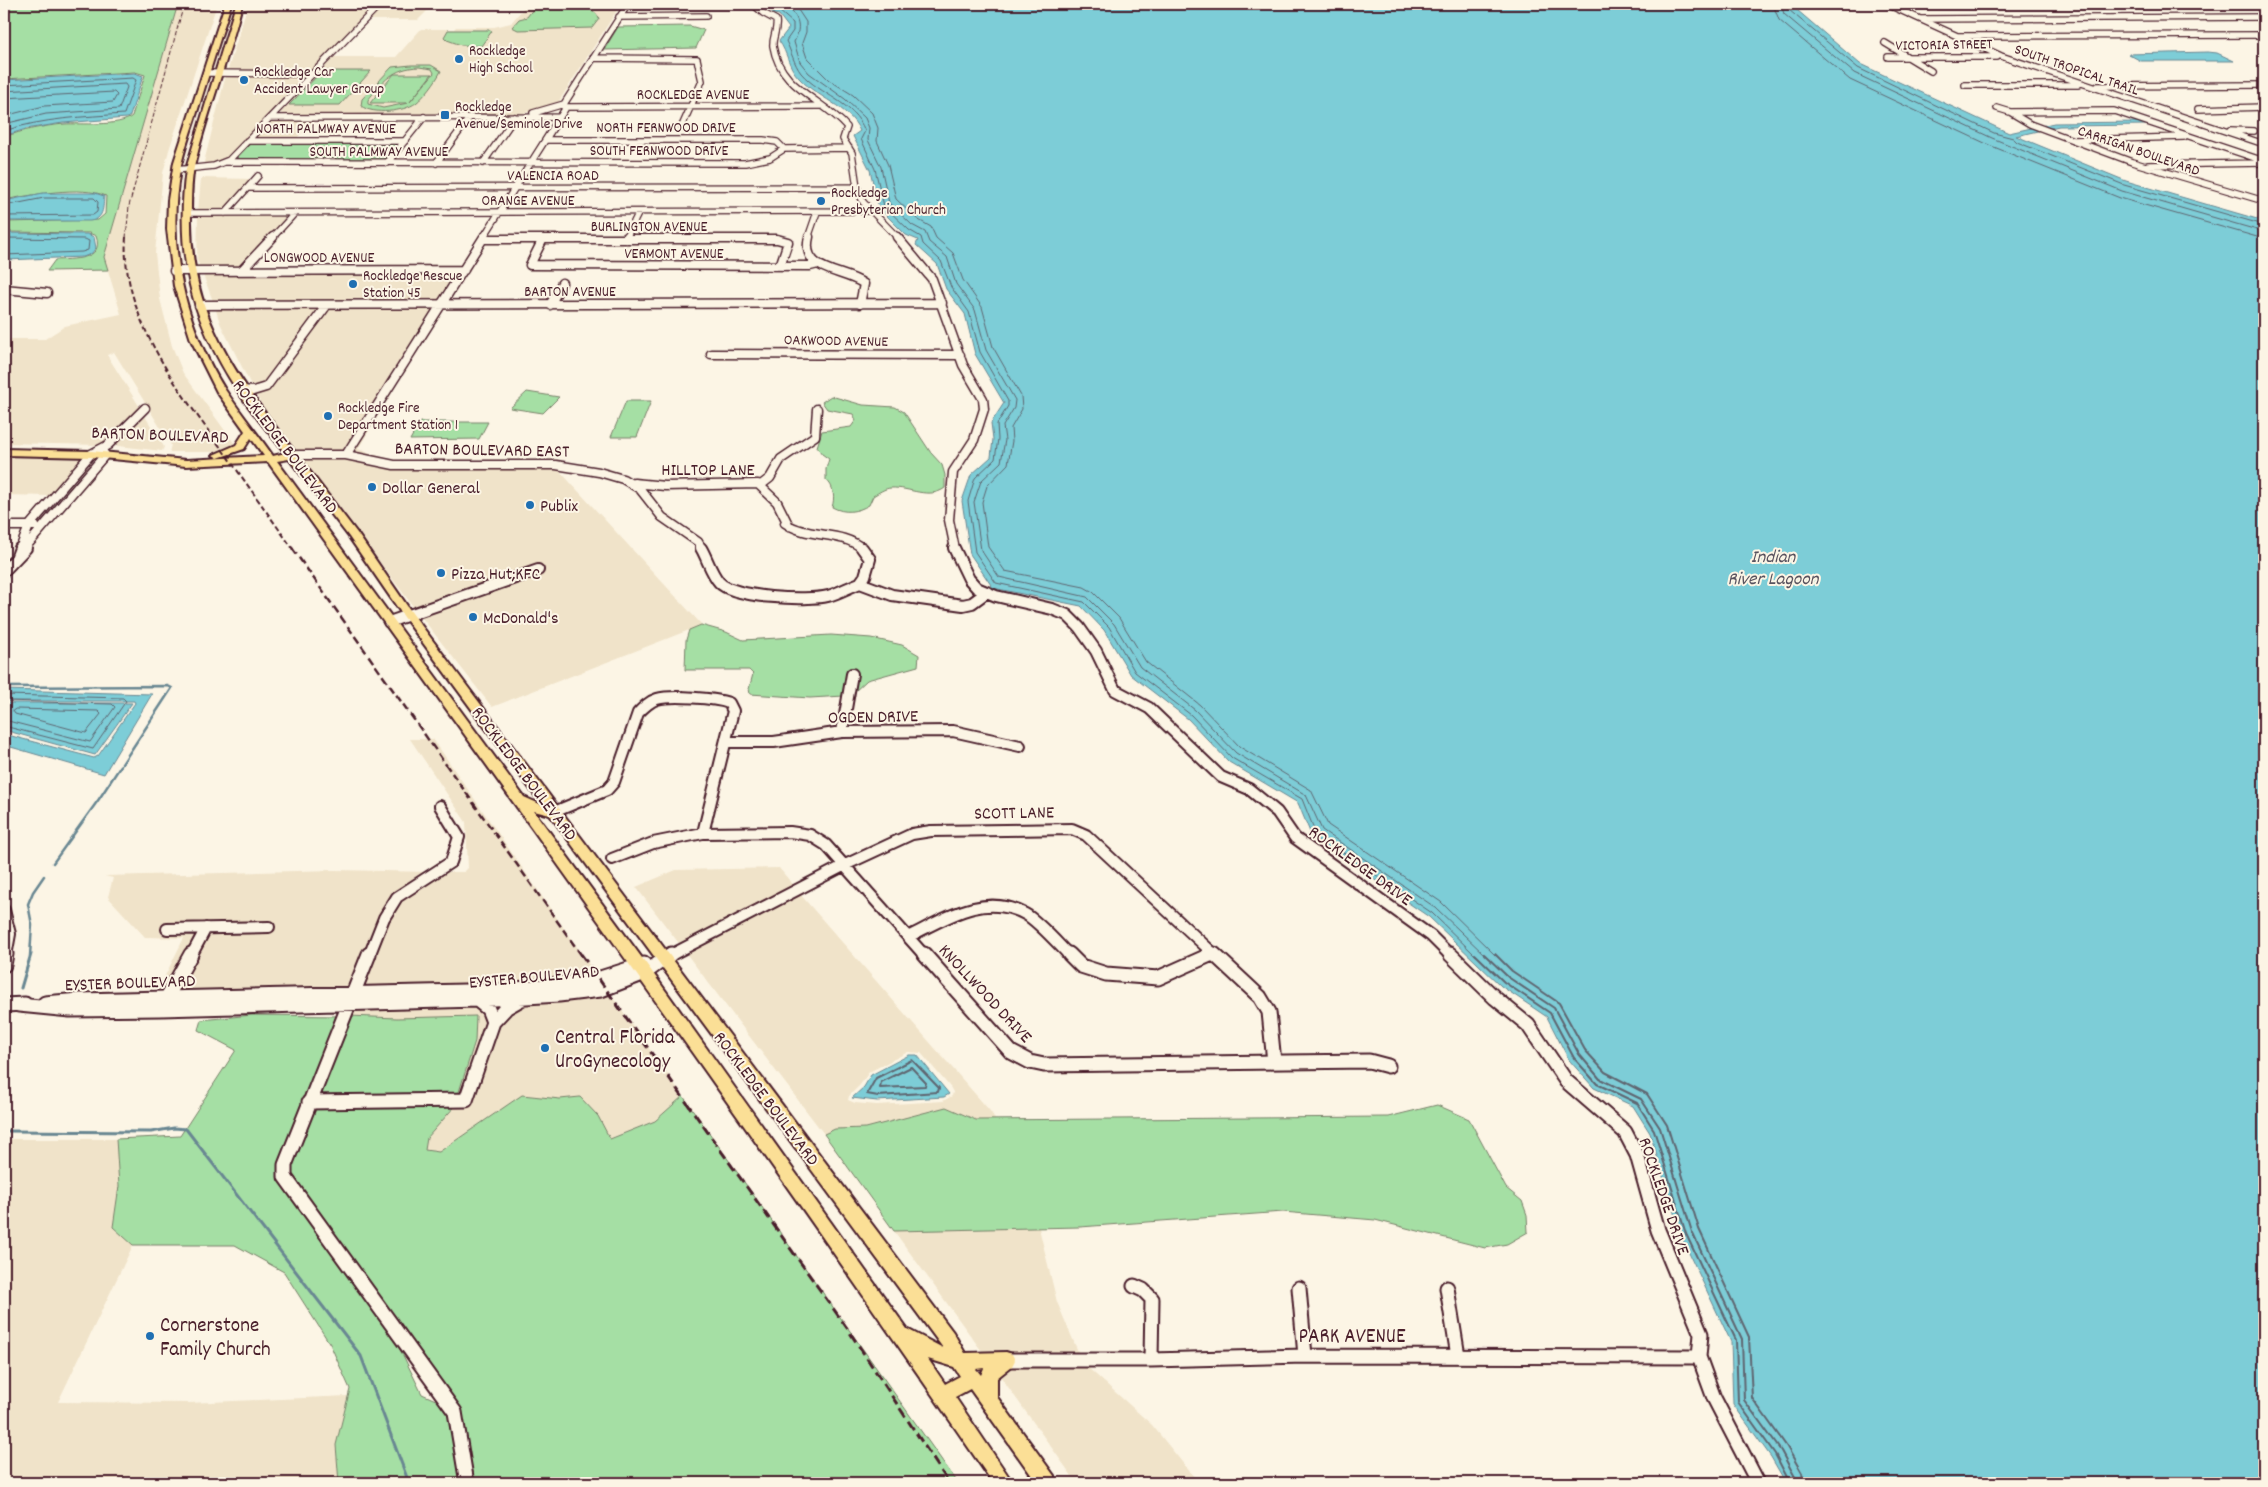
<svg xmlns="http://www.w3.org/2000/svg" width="2268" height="1487" viewBox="0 0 2268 1487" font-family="Dekko,sans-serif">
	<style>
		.built { fill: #f0e3c9; fill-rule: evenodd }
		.green { fill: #a5dfa4; stroke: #787f68; fill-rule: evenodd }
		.water { fill: #7dcdd7; stroke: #698792 }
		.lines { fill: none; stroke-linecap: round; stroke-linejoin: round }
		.shore-far1 { stroke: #5e6570; stroke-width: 1 }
		.shore { stroke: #5e6570; stroke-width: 2 }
		.stream-far1 { stroke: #698792; stroke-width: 2.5 }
		.stream { stroke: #698792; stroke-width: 3 }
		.minor-far3-casing { stroke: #4a1f2b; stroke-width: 8 }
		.minor-far2-casing { stroke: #4a1f2b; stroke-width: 11 }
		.minor-far1-casing { stroke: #4a1f2b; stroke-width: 14 }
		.minor-casing { stroke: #4a1f2b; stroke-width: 17 }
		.major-casing { stroke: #4a1f2b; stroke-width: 4 }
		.minor-far3 { stroke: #fcf5e5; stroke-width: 5.5 }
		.minor-far2 { stroke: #fcf5e5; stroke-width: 8 }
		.minor-far1 { stroke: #fcf5e5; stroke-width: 10 }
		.minor { stroke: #fcf5e5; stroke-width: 13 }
		.major { fill: #fbdf96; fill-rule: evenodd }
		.rail-far3 { stroke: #4a1f2b; stroke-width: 1; stroke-dasharray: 4.5 2; stroke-linecap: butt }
		.rail-far2 { stroke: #4a1f2b; stroke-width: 2; stroke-dasharray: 5.5 3; stroke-linecap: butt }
		.rail-far1 { stroke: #4a1f2b; stroke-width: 2.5; stroke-dasharray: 8 4; stroke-linecap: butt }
		.rail { stroke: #4a1f2b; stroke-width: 3; stroke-dasharray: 10 5; stroke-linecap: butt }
		.poi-dot { fill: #1f6fb2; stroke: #fcf5e5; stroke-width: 2 }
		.labels { text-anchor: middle; stroke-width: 4; stroke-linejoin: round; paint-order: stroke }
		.far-street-label { font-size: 15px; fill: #4a1f2b; stroke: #fcf5e5 }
		.far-poi-label { font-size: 15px; fill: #4a1f2b; stroke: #fcf5e5; text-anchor: start }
		.street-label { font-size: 18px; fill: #4a1f2b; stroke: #fcf5e5 }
		.poi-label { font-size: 18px; fill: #4a1f2b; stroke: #fcf5e5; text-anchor: start }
		.water-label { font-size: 19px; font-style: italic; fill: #59535f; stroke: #fcf5e5 }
		.near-poi-label { font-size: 21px; fill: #4a1f2b; stroke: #fcf5e5; text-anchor: start }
		.near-street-label { font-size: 21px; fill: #4a1f2b; stroke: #fcf5e5 }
	</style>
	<rect width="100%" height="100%" fill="#fcf5e5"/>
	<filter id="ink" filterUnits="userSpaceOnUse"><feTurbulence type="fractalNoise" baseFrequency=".02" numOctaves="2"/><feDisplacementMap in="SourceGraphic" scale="10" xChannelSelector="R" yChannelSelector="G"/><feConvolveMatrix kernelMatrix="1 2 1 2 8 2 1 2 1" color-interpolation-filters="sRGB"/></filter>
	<g filter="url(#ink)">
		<path class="built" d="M178,4H217L169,150L163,173L155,253L160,299L172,346L183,373L237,447L224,452H169L171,445L114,352L107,355L141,409L103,445L4,443V339H45L65,326L121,314L104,257Z
			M248,4H377L309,73H227Z
			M382,4H434L418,20H366Z
			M527,4H621L556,106L514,115H286L280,113L334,57H396L421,29H454L456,27H494L511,23Z
			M226,75H307L226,160L203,166Z
			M271,119L314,120L296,139H251Z
			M201,178L253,179L223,212H198Z
			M291,214L241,269H201L197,260L198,215Z
			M202,272H460L440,303L214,304Z
			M323,306L263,387L253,389L220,323L215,307Z
			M329,306H438L344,453H296L268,417L255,392H259Z
			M444,306L358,449L390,460L550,461L552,463H396L351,453Z
			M143,413L164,447L162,451L110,445Z
			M71,456L84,458L52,496L4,495V457Z
			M300,457H344L393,467H556L702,625L492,707L419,614L543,571L541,567L416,610Z
			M410,739H433L597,976L510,986L360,988L389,918L401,899L442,872H464L468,868L466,822Z
			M779,868L795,887L681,946L636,887L676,870Z
			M335,870L431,872L395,895L350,988L174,994L208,932L272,930L275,923L164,925L160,933L199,932L163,994H156L184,938L145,937L108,897L113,878L105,876Z
			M799,893L990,1111L996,1120H976L946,1107L866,1128L835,1129L824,1134L685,952ZM908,1052L921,1053L950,1087L953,1092L952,1096L943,1101L877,1105L855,1103L848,1100L849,1096L860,1085L869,1072Z
			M608,991L683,1096L655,1121L609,1139L598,1116L580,1097L560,1099L522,1095L439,1152L425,1150L427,1138L455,1106L471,1100L483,1073L498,1021L525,1001Z
			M474,1004L483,1012L487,1024L463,1095H458L475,1041L397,1018L349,1016L353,1007Z
			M4,1139H116L119,1186L113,1227L133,1245L58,1402L189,1403L348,1396L336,1445L339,1483H4Z
			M1039,1228L1057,1302L1079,1354L1009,1353L1007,1351L1004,1353L984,1354L894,1231Z
			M1007,1366H1086L1152,1425L1199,1483H1077L998,1373Z"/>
		<path class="green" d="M4,4H178L104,257L108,270L47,271L55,260C71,259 105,261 96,236L89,233L4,232V222L98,220L105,214L106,196C81,185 31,195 4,200V137C23,130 43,126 64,124C81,123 120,127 132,116L145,75L135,72L4,79Z
			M537,4C551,3 595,1 599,19L592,28L518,30L512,27L519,19L527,17Z
			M690,26L704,30L696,48L604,50L618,27Z
			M448,30H490L492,31L481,46L461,45L447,40L444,37Z
			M411,65H431L441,71C436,81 425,96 416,103C403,112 374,115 361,106L362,99L392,67ZM419,67L432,69L434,73L410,102L432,74H394L370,103H408L383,108L368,104V100C383,81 393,68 419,67Z
			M322,71H371L340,105H289Z
			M251,143H400L383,161L235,160Z
			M527,392L559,397L543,413L510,408Z
			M831,396L863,405L895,407L904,412L931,453L942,465L945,475V488C929,500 909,487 891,488C885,488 878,493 873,496L869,505C857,512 845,514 832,507C835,499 834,485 826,480V469L829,459L822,454L817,447L822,431L851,427L856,420L853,414L827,409L822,402Z
			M626,401H651L637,437H611Z
			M420,422H488L479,439L410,440Z
			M701,625L726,632L743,640L831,635L871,638L902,645L919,655L918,666L867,680L853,693L844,696L810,698L750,694L749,689L753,674L749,670H685L686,640L689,630Z
			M252,1015L339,1016L280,1165L279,1179L397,1343L422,1394L438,1401L449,1416L460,1483H339L336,1445L350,1389L330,1344L284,1272L235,1245H133L113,1227L119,1186L116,1139L180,1136L236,1050L198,1030L201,1020Z
			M349,1016L397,1018L476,1016L475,1041L458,1095L317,1098Z
			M522,1095L560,1099L580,1097L598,1116L610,1139L655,1121L683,1096L958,1483H475L461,1409L291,1174V1164L313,1107L455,1106L427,1138L425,1150L439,1152Z
			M1437,1105L1469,1119L1506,1188L1522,1201L1527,1215L1528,1232L1507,1244L1485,1248L1375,1220L1283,1212L1080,1227L894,1231L824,1134L835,1129L866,1128L946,1107L976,1120L1388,1117Z"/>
		<path class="water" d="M763,4H1790L1860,64L2009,133L2054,123L2137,122L2148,125L2059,126L2016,136L2126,181L2264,221V1483H1786L1771,1457L1733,1404L1731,1342L1681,1236L1650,1133L1633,1106L1594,1088L1569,1060L1547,1017L1501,986L1429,917L1312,837L1298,803L1229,762L1188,719L1131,675L1104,630L1081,606L993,588L970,554L962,501L971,475L991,457L993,439L991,423L1004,403L975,354L965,314L946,289L937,264L916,245L918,240L906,235L879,208L870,170L853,136L860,131C849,106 817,98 799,78C788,67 788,53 779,41L789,28L779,15L774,14Z
			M2208,52L2217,53L2234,61H2141L2128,54Z
			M135,73L143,76L130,116L127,118L63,123L26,129L4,136V80Z
			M43,193H95L104,196C103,208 104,219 90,221H4V201Z
			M4,233L87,234L94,237L96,248L91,254L83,257L4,260Z
			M4,690L152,694L104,774L4,745V734L94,758L98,756L135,703L134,701H4Z
			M4,703H132L95,755L4,730Z
			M909,1055H917L949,1094L944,1097L877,1101L852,1098L864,1087L871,1075Z"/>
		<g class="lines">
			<path class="shore-far1" d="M771,4L793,23V31L786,41C791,51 794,64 801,73C821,96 853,101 865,131L861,139L875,169L884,206L909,230L921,237L923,244L941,261L951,287L969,312L980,352L1008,401V406L997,424L998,439L995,459L975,478L968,501L975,552L996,583L1084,602L1109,627L1135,672L1191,715L1232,758L1302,799L1316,834L1432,913L1476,956
				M782,4C798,14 803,25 794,42L800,62L809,73L845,99L865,118L869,128L868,140L881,167L889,203L912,225L925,232L929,242L947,257L956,284L975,310L986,350L1015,400L1014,408L1003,426L1005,440L1001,462L981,481L974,502L981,550L999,577L1087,597L1114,624L1140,667L1195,710L1236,753L1306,795L1322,830L1436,908L1486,956
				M794,4L806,22V32L802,43L807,58L829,80L853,95L872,113L878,128L877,141L888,165L896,199L917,219L931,227L936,238L953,253L963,280L982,307L993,347L1021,396L1022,409L1011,428L1012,441L1008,464L987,486L982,502L988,547L1005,571L1084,587L1093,592L1119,618L1146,662L1200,705L1240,747L1311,790L1328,825L1441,902L1496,956
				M1773,4L1779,20L1850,80L1989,145L2120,198L2264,239
				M1781,4L1784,14L1854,73L1992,138L2122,191L2264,232
				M1787,4L1789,10L1858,68L1994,133L2013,138L2017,142L2124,185L2264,225
				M4,85L133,78L136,80L124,114C83,117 43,118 4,131
				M4,91L125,84L127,87L119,109L46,114L4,124
				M4,98L114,92L117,95L113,102L44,106L4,116
				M4,206L44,198H94L98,202L97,212L93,215L4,216
				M4,238L85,239L89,241L88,250L82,252L4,255
				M4,695L123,698L126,701L93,749L4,726
				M4,701L112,704L115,707L90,742L4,720
				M16,709L98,711L101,714L86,733L15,714L13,711Z"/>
			<path class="shore" d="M1475,954L1504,982L1550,1013L1574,1058L1597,1084L1637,1103L1654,1130L1686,1234L1736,1340L1738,1402L1775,1454L1790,1483
				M1484,954L1508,977L1554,1008L1579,1054L1600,1079L1641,1099L1660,1128L1692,1232L1742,1339L1744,1400L1781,1451L1795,1477L1796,1483
				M1495,954L1512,971L1559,1003L1585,1050L1605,1072L1647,1094L1667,1125L1699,1229L1749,1337L1752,1398L1787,1447L1802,1473L1804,1483
				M912,1060L939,1088L938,1092L878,1096L867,1094L876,1078Z
				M911,1067L926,1083L925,1086L880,1088L881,1082Z"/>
			<path class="stream-far1" d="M4,687L168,686L172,688L99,799L53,863
				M30,956L32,925L28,904L33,892L44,876"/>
			<path class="stream" d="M21,988L31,954
				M4,1131L151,1132L174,1128L186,1129L361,1356L409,1483"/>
			<g class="minor-far3-casing">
				<path id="minor-far3" d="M753,4L763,13L776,20C778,29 772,38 773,46C780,89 823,99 847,127L843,139L852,153L857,187L863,202L898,238
					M1887,4L2001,56L2264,144
					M619,17L706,16
					M1920,19L2264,17
					M1957,36L2264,35
					M1885,43L1931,71
					M1888,57H1997
					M593,58L697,59L702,81L682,126
					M206,73L313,74
					M1965,85H2078
					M2098,86L2264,85
					M564,107L821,106
					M1997,108L2010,112
					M2198,109L2264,107
					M2010,112L2030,124L2132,162L2264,201
					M2010,112L2114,111L2264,161
					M533,113L564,104
					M270,118L560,117
					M2230,130L2254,131
					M546,140H763L777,142L784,149
					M2074,140L2184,137
					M247,141H405
					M784,149L849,148
					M226,162L745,163L770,158L784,149
					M387,163L424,117
					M436,163L470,117
					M483,163L515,117
					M2148,165L2263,163
					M176,170L214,166L229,160L380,4
					M248,188L857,187
					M186,213L870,211
					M225,213L258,176
					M272,238L295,213
					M483,238L565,109L564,104L628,4
					M626,238L639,212
					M808,238L817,212"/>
			</g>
			<g class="minor-far2-casing">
				<path id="minor-far2" d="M809,237C800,273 844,269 864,284L860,304
					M897,237L932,279L963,365L983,399L984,409L974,440L953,472L949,520L955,549
					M483,239H777L788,242L780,266
					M543,239L530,265L810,266L818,264
					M626,239L627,237
					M242,270L273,237
					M174,271L464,270
					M4,289L47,293
					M199,305L942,303
					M550,305L562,283
					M711,354L960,355
					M242,390L253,391L266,387L327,305
					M294,455H346L394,465H556L599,472L623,479L640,489L662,517L698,542L702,549
					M346,455L484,237
					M634,483L665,486L758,484L777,502L789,526
					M761,485L770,478L781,459L815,436L817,409
					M785,523C809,539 841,530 863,549
					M4,526H35
					M20,549L29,526L91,454L108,445L145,408
					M24,549L105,455L101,449"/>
			</g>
			<g class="minor-far1-casing">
				<path id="minor-far1" d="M701,548C707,558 711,573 719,582C732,598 808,601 828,596C839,593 849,587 860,583L892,595L963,605L972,603L987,592
					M954,548L969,579L977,588L996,596L1052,609L1067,615L1079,627L1096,651L1115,690L1149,708L1221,777L1249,789L1277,812L1295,838L1431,936L1451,956
					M17,556L20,548
					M4,571L26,548
					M860,583L865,576L870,559L862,548
					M389,622L538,570
					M842,732L852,674
					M726,742H774L842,732L953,731L1020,746
					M554,812L607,790L614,782L638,713C644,707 650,701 657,699C671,695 715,698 729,703L733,711L703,833
					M612,859L653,843L703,833L790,832L810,835L826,845L925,956
					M4,910L10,934L6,956
					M167,929L269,927
					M910,936C946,918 985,892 1025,914C1038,921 1058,944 1070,956
					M191,956L206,928
					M369,956L384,918L397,897L451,862L459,837L440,806
					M669,956L845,865L912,834L931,831L1072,829L1086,835L1216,956
					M1209,956L1213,954"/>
			</g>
			<g class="minor-casing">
				<path id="minor" d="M369,954L285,1165V1177L455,1412L467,1483
					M924,954L1011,1052L1030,1062L1044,1065L1369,1061L1388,1066
					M1069,954L1081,966L1106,974L1158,978L1212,954
					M1214,954L1260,997L1269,1012L1274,1062
					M1450,954L1495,998L1528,1025L1566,1081L1625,1132L1637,1155L1658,1230L1701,1334L1699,1357L1714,1398L1758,1483
					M4,965L6,954
					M477,1000L488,1009L493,1022
					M165,1001L191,954
					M45,1003L79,1000L508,990L594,980L644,964
					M4,1005L25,1004
					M19,1005L70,1010L161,1009L477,1000L559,995L601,990L645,973L671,954
					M309,1102L466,1100L493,1022L507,1007L521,999
					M1134,1286L1143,1290L1152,1299L1151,1360
					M1299,1288L1305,1356
					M1447,1288L1458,1356
					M1006,1360H1151L1305,1356L1699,1357"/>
			</g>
			<g class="major-casing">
				<path id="major" d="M225,4H231C220,39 209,74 198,109C192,129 184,149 180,170C166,246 185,327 226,391C241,414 258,434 273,456L285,453C269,432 251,412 237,390C190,318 175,253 186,169L236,4H242C229,59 207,112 194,167C191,183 191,200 191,216C189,316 237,377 295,452L298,453V456L357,533L412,613L953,1332L965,1353L1006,1352L1012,1354L1015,1360L1012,1366L997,1378V1397L1055,1477L1057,1483H1037L970,1389L955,1397L1013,1483H993C757,1139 513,801 268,462L186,466L91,457L4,455V449L91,451L186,460L264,456L251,438L244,449L218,458L213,455L236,445L245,431L217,392L191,340L174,286L167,229L168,200L174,162ZM289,459L349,537L404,617L542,805L524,797L277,461ZM534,811L550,815L943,1348L907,1329L650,969ZM928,1359L954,1367L960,1376L945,1384ZM984,1368L981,1375L976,1369Z
					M2250,4H2264V8L2251,5Z"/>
			</g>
			<use href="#minor-far3" class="minor-far3"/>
			<use href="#minor-far2" class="minor-far2"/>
			<use href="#minor-far1" class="minor-far1"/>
			<use href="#minor" class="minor"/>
			<use href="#major" class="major"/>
			<path class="rail-far3" d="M126,238L129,206L184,4"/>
			<path class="rail-far2" d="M126,237C120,316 180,392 224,452C247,484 270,517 293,549"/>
			<path class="rail-far1" d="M292,548L582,956"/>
			<path class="rail" d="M581,954L847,1328L949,1483"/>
		</g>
	</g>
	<g class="poi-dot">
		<circle cx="459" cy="59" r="5"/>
		<circle cx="244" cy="80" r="5"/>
		<rect x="440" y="110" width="10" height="10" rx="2.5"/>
		<circle cx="821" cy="201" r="5"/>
		<circle cx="353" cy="284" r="5"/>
		<circle cx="328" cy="416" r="5"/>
		<circle cx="372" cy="487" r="5"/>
		<circle cx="530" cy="505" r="5"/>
		<circle cx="441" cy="573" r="5"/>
		<circle cx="473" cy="617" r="5"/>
		<circle cx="545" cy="1048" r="5"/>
		<circle cx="150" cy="1336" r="5"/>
	</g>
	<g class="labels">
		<g class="far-street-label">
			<text transform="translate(1944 44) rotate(-1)" y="5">VICTORIA STREET</text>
			<text transform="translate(2077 69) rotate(19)" y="5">SOUTH TROPICAL TRAIL</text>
			<text x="693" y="99">ROCKLEDGE AVENUE</text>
			<text x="666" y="132">NORTH FERNWOOD DRIVE</text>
			<text x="326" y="133">NORTH PALMWAY AVENUE</text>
			<text x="659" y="155">SOUTH FERNWOOD DRIVE</text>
			<text transform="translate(2139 150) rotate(19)" y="5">CARRIGAN BOULEVARD</text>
			<text x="379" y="156">SOUTH PALMWAY AVENUE</text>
			<text x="553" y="180">VALENCIA ROAD</text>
			<text x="528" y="205">ORANGE AVENUE</text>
			<text x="649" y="231">BURLINGTON AVENUE</text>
			<text x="674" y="258">VERMONT AVENUE</text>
			<text x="319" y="262">LONGWOOD AVENUE</text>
			<text x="570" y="296">BARTON AVENUE</text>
			<text transform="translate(836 340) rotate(1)" y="5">OAKWOOD AVENUE</text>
		</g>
		<g class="far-poi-label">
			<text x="469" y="55">Rockledge<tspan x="469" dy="17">High School</tspan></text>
			<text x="254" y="76">Rockledge Car<tspan x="254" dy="17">Accident Lawyer Group</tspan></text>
			<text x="455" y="111">Rockledge<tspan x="455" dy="17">Avenue/Seminole Drive</tspan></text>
			<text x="831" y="197">Rockledge<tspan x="831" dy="17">Presbyterian Church</tspan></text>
			<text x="363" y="280">Rockledge Rescue<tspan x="363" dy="17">Station 45</tspan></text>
			<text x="338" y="412">Rockledge Fire<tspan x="338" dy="17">Department Station 1</tspan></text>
		</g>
		<g class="street-label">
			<text transform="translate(160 434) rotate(2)" y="6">BARTON BOULEVARD</text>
			<text transform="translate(286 446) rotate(53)" y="6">ROCKLEDGE BOULEVARD</text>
			<text transform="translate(482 449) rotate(1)" y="6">BARTON BOULEVARD EAST</text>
			<text x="708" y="475">HILLTOP LANE</text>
			<text transform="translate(873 716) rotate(-1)" y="6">OGDEN DRIVE</text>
			<text transform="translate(525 773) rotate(53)" y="6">ROCKLEDGE BOULEVARD</text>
			<text transform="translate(1014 812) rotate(-1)" y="6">SCOTT LANE</text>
			<text transform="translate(1361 865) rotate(36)" y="6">ROCKLEDGE DRIVE</text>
			<text transform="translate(534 976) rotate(-5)" y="6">EYSTER BOULEVARD</text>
			<text transform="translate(130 982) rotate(-2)" y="6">EYSTER BOULEVARD</text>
			<text transform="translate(986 993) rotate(47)" y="6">KNOLLWOOD DRIVE</text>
			<text transform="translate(767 1098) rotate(53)" y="6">ROCKLEDGE BOULEVARD</text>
			<text transform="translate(1665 1196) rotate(71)" y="6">ROCKLEDGE DRIVE</text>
		</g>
		<g class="poi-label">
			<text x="382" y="493">Dollar General</text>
			<text x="540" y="511">Publix</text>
			<text x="451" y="579">Pizza Hut;KFC</text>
			<text x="483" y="623">McDonald's</text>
		</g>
		<g class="water-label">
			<text x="1773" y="562">Indian<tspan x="1773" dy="22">River Lagoon</tspan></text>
		</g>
		<g class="near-poi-label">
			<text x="555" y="1043">Central Florida<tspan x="555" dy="24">UroGynecology</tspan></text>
			<text x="160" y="1331">Cornerstone<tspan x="160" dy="24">Family Church</tspan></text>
		</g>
		<g class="near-street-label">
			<text x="1352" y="1342">PARK AVENUE</text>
		</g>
	</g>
	<rect width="2268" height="1487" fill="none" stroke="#fcf5e5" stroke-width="20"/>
	<rect x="10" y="10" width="2248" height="1467" fill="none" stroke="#4a1f2b" stroke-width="2" filter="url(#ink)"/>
</svg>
